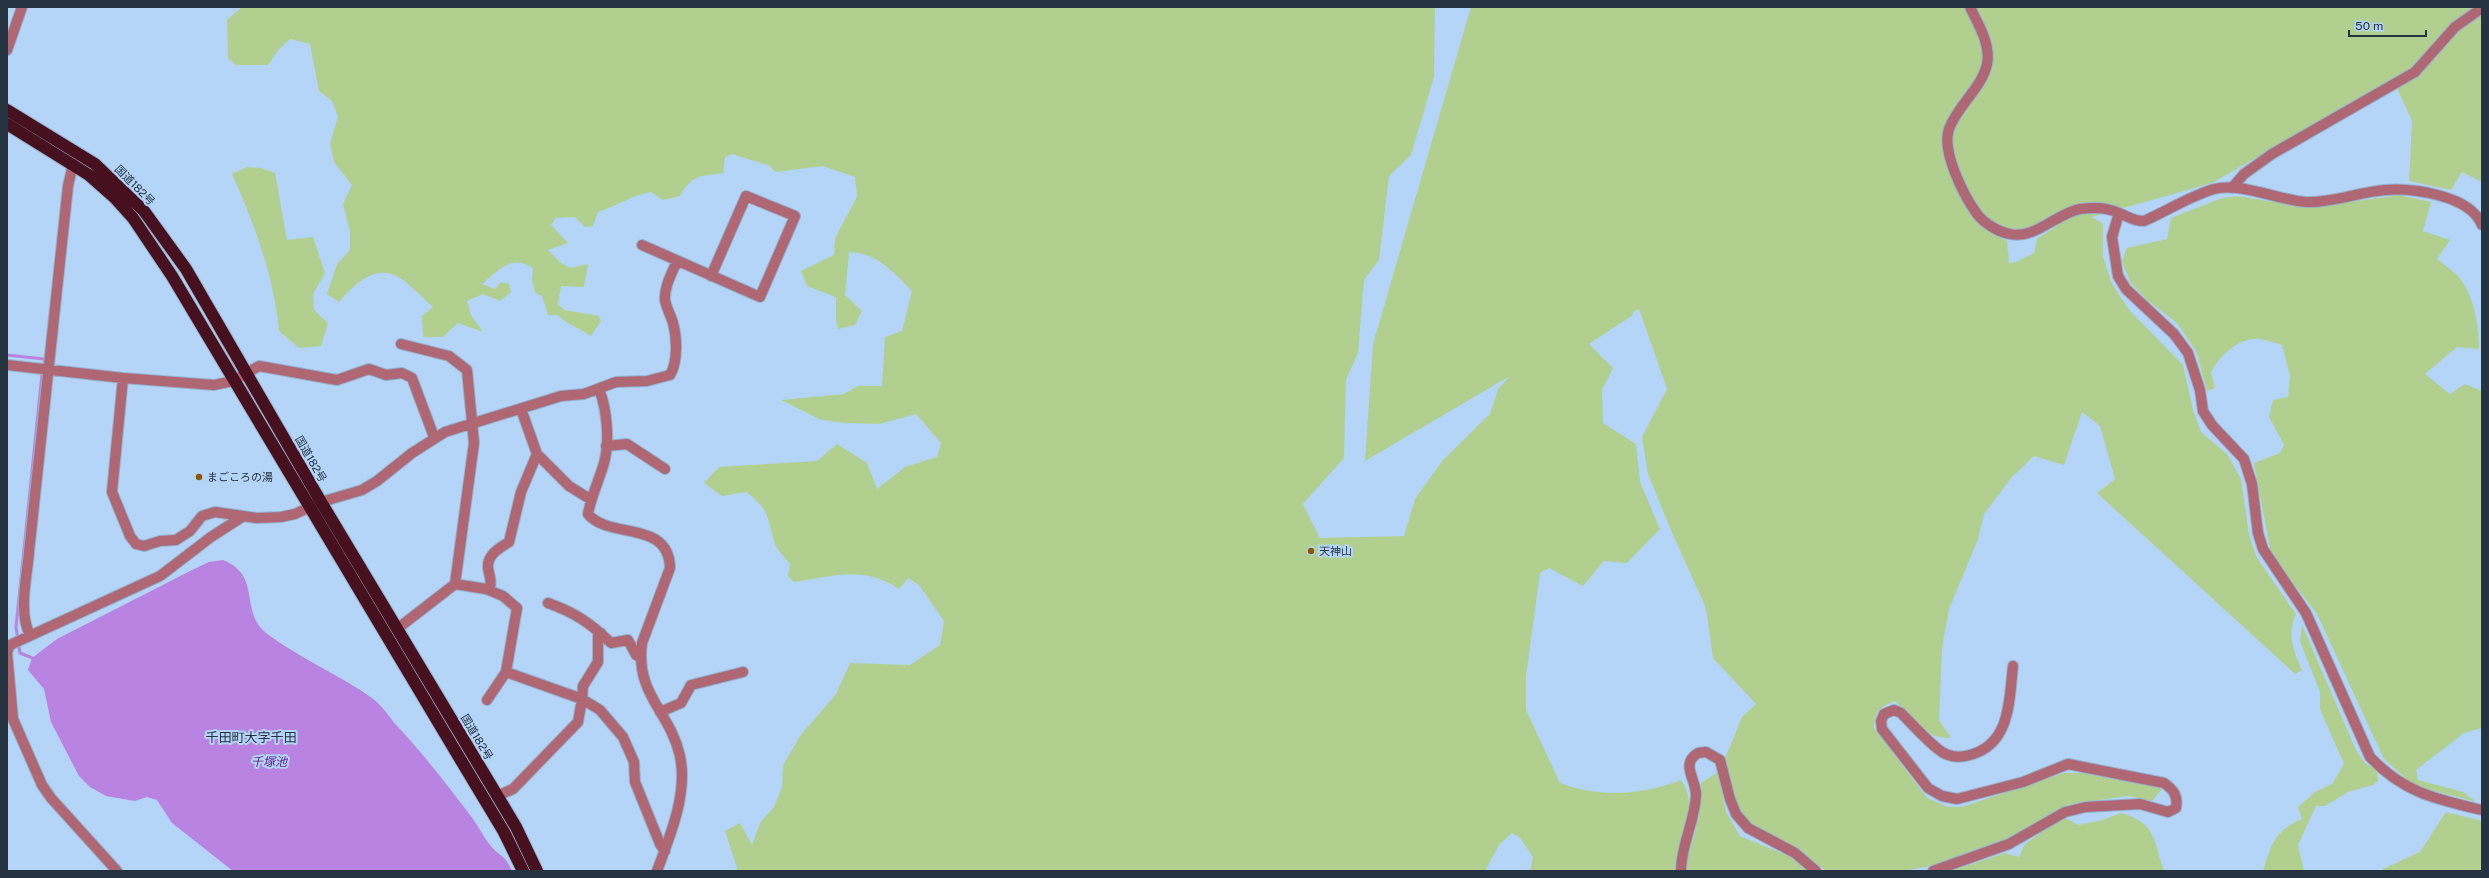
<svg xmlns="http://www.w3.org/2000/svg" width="2489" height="878" viewBox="0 0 2489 878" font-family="'Public Sans','Noto Sans JP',sans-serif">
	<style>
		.green { fill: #b1d090; fill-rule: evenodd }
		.water { fill: #b983e1 }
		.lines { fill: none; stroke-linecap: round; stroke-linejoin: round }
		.stream { stroke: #b983e1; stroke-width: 3 }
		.minor-casing { stroke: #95b1cf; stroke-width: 12 }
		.highway-casing { stroke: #95b1cf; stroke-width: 14 }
		.minor { stroke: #ae6773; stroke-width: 10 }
		.highway { stroke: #46101e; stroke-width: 12 }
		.poi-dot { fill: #8b5703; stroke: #b4d5f7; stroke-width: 1.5 }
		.labels { text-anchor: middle; stroke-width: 4; stroke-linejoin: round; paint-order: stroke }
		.street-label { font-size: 11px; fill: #25323f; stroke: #b4d5f7 }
		.poi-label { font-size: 11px; fill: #25323f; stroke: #b4d5f7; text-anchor: start }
		.water-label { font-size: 12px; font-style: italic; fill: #5e1486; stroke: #b4d5f7 }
		.quarter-label { font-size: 13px; fill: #25323f; stroke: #b4d5f7 }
	</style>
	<rect width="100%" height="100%" fill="#b4d5f7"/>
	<path class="green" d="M242,7H1435L1434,77L1411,155L1389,176L1379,260L1364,280L1358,353L1346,380L1344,458L1303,504L1320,538L1404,536L1415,499L1443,460L1490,414L1498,389L1510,376L1365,461L1373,344L1471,7H2482V182L2462,172L2451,190L2409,181L2412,121L2397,88L2430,58L2212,183L2092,217L2103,224V257L2112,284L2130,311L2183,365L2193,410L2201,432L2227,454L2241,479L2249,535L2257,558L2296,614C2287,635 2293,650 2302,670L2295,674L2097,493L2115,479L2100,426L2082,412L2064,465L2034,456L2011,478L1984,514L1978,539L1949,609L1942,648L1939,720L1951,738C1925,739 1912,719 1895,701C1879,707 1875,712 1874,728L1927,798L1948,807H1962L2064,773H2086L2155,783L2162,789L2152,801L2128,796L2067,805L2007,841L1946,863L1904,871H1826L1794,847L1749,825L1731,795L1724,761L1742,717L1756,704L1713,658L1706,608L1670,528L1648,474L1642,437L1667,389L1639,309L1633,312V315L1589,344L1613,368L1602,390L1603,423L1636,444L1640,482L1660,529L1627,563L1604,561L1583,586L1549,568L1540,573L1526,676V710L1560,783C1600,798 1642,795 1681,780C1702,809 1675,840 1675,871H1530L1533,857L1520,838L1512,833L1499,845L1485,871H738L725,831L740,823L752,845L760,823L774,807L782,787L783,765L800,736L836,694L850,663L910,665L940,645L944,621L919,585L908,578L899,589C864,565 833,576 794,582L788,576L790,564C785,558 778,551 775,544C767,518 770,509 746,492L722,496L704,483L719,467L817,461L837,444L867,463L877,489L905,467L937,457L941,443L916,414L879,424L844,423L819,419L781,400L844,394L858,386H882L885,337L902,331L912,291C894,273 876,252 849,252L845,295L862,311L855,325L838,329L836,320V297L807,286L801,271L834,255L835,238L857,197L855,177L823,166L775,172L770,166L732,154L725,157L723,173C700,176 692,175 680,196L663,200L651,192C633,195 616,206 598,212L593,226L585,227L575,217L556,218L551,225L568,243L548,250L561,263L571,268L588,264L584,287L561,286L558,304L564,310L599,316L601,321L591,336C578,327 569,326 558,315H548L542,296L535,293L532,280L533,268C511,254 499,270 482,284L495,289L501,282L509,284L511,292L500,301L483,294L467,301L471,315L483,332L458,323L443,337H423L422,316L433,307C424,299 405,279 394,275C372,266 352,287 339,302L327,294L337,264L350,250V232L343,204L352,185L334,162L330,144L338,116L332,101L319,91L310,44L290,39L279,49L268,65H236L228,58L227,20ZM2057,226L2037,239L2034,253L2016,262L2009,263L2007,241L1993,234L2039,231Z
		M247,167L261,168L275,173L287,240L313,237L325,273L313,294L314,310L328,323L321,346L299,348L279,331C274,275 254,224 232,174Z
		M2399,195L2431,202L2423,231L2450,240L2437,259C2443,264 2451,269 2457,275C2474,293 2479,326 2479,349L2457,347L2425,374L2450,394L2465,384L2482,391V728L2464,733L2416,770L2418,780L2463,792L2476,802L2413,785L2384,759L2317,614L2271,554L2254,463L2280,453L2284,445L2269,417L2273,400L2288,397L2290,376L2282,345C2275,343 2267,340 2260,339C2239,337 2219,356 2211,373L2215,388L2207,391L2196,351L2177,323L2147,300L2130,282L2122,261L2127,248L2167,239L2171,218L2222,198L2238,196L2309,208Z
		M2302,625L2356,750L2365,763L2377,771L2378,781L2373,785L2348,792L2325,806H2316L2298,845L2304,871H2263C2271,845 2275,830 2302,819L2298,807L2315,792L2332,784L2344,764L2320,709V692L2300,641Z
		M1718,772L1726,812L1740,836L1791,857L1807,871H1685L1699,816L1701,783Z
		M2446,812L2482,821V871H2383V869L2420,852Z
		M2121,813C2157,823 2153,840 2164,871H1951L2005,853L2019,857L2025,844L2064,817L2078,825L2103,820Z"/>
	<path class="water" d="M223,560C262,575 239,611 266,633C299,658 338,674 372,698C382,705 390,718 398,727C425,756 449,787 473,819C479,827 484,838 491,846C501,858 505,854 512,871H233L172,823L157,800L147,797L135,801L106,796L90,787L79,776L51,722L44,689L28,670L32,658L57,639L194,569L209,562Z"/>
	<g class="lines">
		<path class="stream" d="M7,355L44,359V361
			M35,659L20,653L16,627L42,374"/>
		<g class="minor-casing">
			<path id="minor" d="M1970,7C1978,24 1991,44 1987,64C1982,88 1957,106 1949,129C1941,151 1964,196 1977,214C1984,223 1998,232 2010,234C2034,240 2057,213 2080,209C2094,207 2107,207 2119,213C2129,217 2133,221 2144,221C2167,211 2190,196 2214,189C2241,182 2278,200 2306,202C2332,203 2359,192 2385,190C2413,188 2470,195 2482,225
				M7,50L22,7
				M2232,188L2244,174L2272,154L2415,72L2455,27L2482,8
				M2119,213L2112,237L2118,276L2126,289L2174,334L2188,353L2200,390L2203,411L2212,425L2244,459L2252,484L2258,533L2263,549L2306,613L2370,757C2404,793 2436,799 2482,810
				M642,245L760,297L795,216L746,196L711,276
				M401,344L449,356L467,370L474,443L455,584
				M7,365L123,378L214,385L233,381L259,366L337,380L369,369L386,375L402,373L412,378L434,437
				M123,378L112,492L130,536L136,544L144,546L160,541L176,540L190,531L202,516L215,512L257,518L281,517L295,514L321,502L362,490L377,481L412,453L445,432L561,396L584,394L616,382L647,381L670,375C678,362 677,338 673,323C671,316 666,307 665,300C664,287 672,273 677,261
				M599,389C607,409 610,442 604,463C599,481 591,496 588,514C609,540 669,519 670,568L642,643C635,695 670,711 680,756C688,794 670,836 657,871
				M521,409L537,454L569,486L590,499
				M606,446L627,444L665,469
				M486,589L503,596L517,608L506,672L487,700
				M548,603C576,613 590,623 611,643L628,640L636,655L640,657
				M397,629L455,584L486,589L490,587C492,580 489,575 488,568C487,555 499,548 509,542L521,492L537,454
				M601,633L598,636V662L583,686L582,699L600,710L623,737L634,762L635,782L660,844L665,851
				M30,635C18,612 27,578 29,552L68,186L73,164
				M660,712L681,703L691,685L743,672
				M497,796L513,789L578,722L582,699L506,672
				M117,871L51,798L42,785L13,719L7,652L10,645L160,576L211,537L242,517
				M1681,871C1681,845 1695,821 1696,795C1696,779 1680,764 1698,753L1706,752L1720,760L1730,799L1736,814L1748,828L1795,853L1816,871
				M1933,871L2009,844L2065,812L2086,807L2140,804L2168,812L2176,808C2178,796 2174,790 2164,783L2068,764L2023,782L1957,799L1942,796L1928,788L1882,729L1881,721L1884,714L1894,710L1901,713C1913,725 1925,739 1938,749C1947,757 1959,758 1970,755C2011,744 2009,700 2013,666"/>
		</g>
		<g class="highway-casing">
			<path id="highway" d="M7,110L95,164L144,211L186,269L321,502L516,827L537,871
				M7,124L89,175L115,198L133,218L172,276L456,752L504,832L523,871"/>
		</g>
		<use href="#minor" class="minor"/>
		<use href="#highway" class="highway"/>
	</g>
	<g class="poi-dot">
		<circle cx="199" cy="477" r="4"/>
		<circle cx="1311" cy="551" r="4"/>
	</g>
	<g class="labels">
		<g class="street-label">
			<text transform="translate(135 185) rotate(45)" y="4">国道182号</text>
			<text transform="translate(311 459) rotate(60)" y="4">国道182号</text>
			<text transform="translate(477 737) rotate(59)" y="4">国道182号</text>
		</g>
		<g class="poi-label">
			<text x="207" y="481">まごころの湯</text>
			<text x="1319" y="555">天神山</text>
		</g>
		<g class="water-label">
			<text x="269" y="766">千塚池</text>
		</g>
		<g class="quarter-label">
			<text x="251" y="742">千田町大字千田</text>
		</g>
	</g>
	<rect width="2489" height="878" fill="none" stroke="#25323f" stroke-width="16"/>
	<path d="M2349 30v6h77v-6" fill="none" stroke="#25323f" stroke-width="2"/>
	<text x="2355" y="30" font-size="12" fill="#25323f" stroke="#b4d5f7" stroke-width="3" paint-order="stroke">50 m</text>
</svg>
